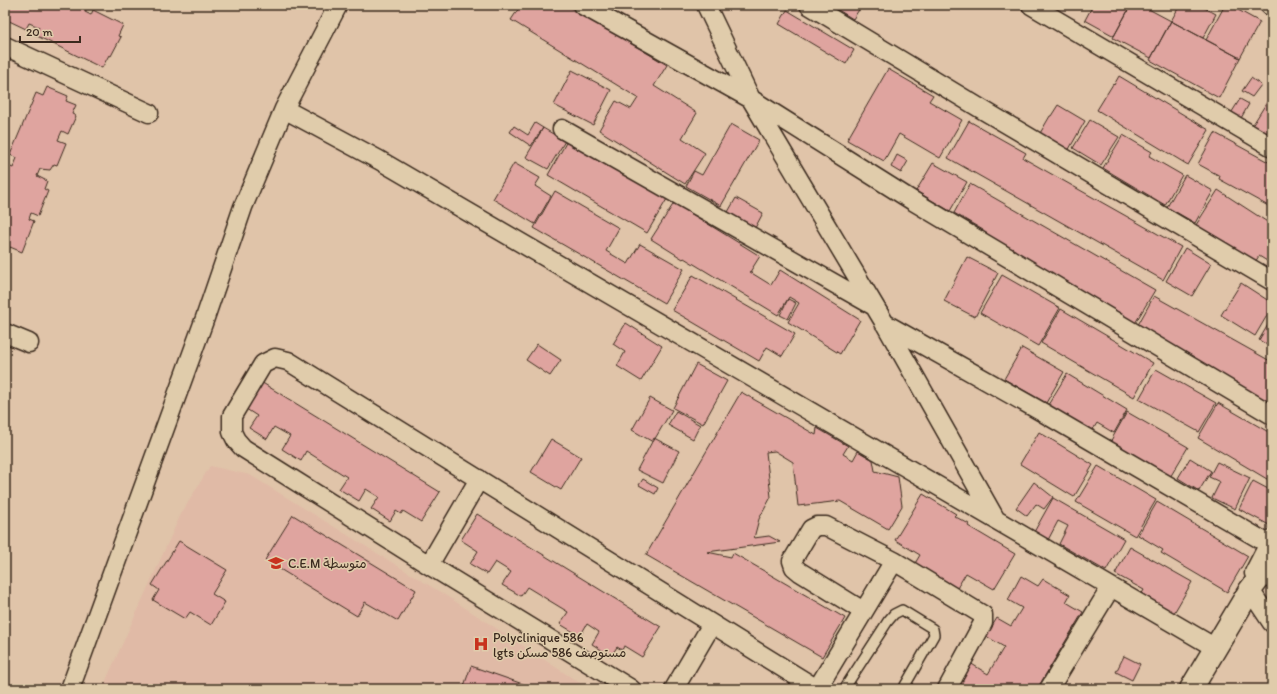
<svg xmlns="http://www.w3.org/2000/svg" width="1277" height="694" viewBox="0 0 1277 694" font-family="Itim,'Playpen Sans Arabic',sans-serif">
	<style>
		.built { fill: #e0baa6 }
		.building { fill: #dfa49f; stroke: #3b2a1e }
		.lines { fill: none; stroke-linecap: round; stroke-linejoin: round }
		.lane-casing { stroke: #3b2a1e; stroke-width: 12 }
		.street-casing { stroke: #3b2a1e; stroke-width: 21 }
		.secondary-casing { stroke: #3b2a1e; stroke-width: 25 }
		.lane { stroke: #e0ccab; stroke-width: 9 }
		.street { stroke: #e0ccab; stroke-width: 18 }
		.secondary { stroke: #e0ccab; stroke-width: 22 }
		.labels { text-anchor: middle; stroke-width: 3; stroke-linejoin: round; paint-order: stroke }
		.poi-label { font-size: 13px; fill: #3b2a1e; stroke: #e0ccab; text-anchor: start }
	</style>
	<rect width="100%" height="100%" fill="#e0c4a9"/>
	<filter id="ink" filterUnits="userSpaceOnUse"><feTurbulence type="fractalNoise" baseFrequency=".025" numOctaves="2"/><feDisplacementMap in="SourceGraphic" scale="8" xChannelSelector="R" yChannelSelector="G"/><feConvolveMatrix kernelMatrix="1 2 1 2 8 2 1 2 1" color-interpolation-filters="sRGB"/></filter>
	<g filter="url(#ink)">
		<path class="built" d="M210,466L250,475L453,600L589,689H102L180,516Z"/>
		<path class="building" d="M5,5H87L88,6L85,12L91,15L93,10L123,25L118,36L121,37L111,56L109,55L102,68L35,35L39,27L29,23L26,29L5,19Z
			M521,5H567L667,65L654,86L697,113L682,138L705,153L685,184L599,130L616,101L631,109L638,98L511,20Z
			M830,5H862L853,19Z
			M1093,5H1131L1114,36L1085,20Z
			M1131,5H1141L1171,21L1151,58L1113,38Z
			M1180,5H1199L1216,14L1203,38L1171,21Z
			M1225,5H1229L1260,22L1240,58L1206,40Z
			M787,10L854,50L846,64L779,24Z
			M1171,21L1240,58L1219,98L1150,60Z
			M888,69L933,95L929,101L962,120L940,158L899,134L884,161L847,140Z
			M572,70L611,90L593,125L554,105Z
			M1119,76L1209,130L1188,165L1097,110L1113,84L1114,85Z
			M1251,78L1261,85L1252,97L1242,91Z
			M47,87L68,96L66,101L76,105L72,114L76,116L68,134L62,131L58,140L66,143L57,165L54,164L50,170L40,169L37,176L47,181L44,189L48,191L38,216L31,213L29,219L34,221L22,252L10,247L9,250L5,249V166L6,165L13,168L17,158L10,155L36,93L43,96Z
			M1272,94V138L1252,126Z
			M1240,99L1249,104L1240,120L1230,115Z
			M1058,105L1085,121L1068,151L1039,135L1050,116H1051Z
			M1090,120L1119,137L1101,165L1073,148Z
			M969,121L1026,153L1023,158L1181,247L1163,280L948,158Z
			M535,123L543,128L531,146L510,132L514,126L528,135Z
			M731,124L759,140L721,206L686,186L694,171L702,175Z
			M543,128L565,141L548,169L526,157Z
			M1215,133L1272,164V208L1219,179L1220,176L1198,164Z
			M1123,135L1152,152L1149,156L1182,175L1165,205L1103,168Z
			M567,141L667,199L647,233L548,175Z
			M897,155L908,161L901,173L891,167Z
			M514,163L540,178L535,186L551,196L535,224L493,199Z
			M933,163L967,182L950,211L916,191Z
			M1185,175L1213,191L1195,223L1167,207Z
			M970,184L1155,290L1134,325L980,235L983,230L954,213Z
			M1218,190L1272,225V264L1259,256L1255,262L1196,225Z
			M555,191L619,228L606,251L628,264L640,244L684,269L664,303L534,228Z
			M736,198L763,213L755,228L728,212Z
			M674,203L760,256L750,272L771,285L780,270L860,320L840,354L788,322L799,303L789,297L778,315L684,258L683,259L651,239Z
			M1185,248L1211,264L1192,296L1166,281Z
			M967,257L998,273L975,317L944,301Z
			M693,275L795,334L782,356L767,347L759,361L672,310Z
			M1002,275L1060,308L1038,346L980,313Z
			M1241,283L1272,303V307L1255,336L1221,315Z
			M1154,296L1272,362V410L1134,332Z
			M788,299L796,303L788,319L780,315Z
			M1061,309L1153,363L1134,397L1041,343Z
			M1272,318V348L1259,340Z
			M626,323L662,346L641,381L617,366L625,352L613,344Z
			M537,344L561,360L550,376L526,360Z
			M1022,348L1064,372L1046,403L1004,379Z
			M696,364L727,381L703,424L673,408Z
			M1156,369L1216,403L1199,432L1139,399Z
			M1067,374L1127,410L1114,433L1097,423L1092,431L1048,405Z
			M256,379L440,492L421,522L403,511L401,514L396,511L390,521L371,509L379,497L366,489L359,501L339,489L347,477L306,451L301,461L282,449L290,436L274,427L267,439L249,428L257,416L240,405Z
			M741,392L816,435L817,428L848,446L843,454L853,460L858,451L873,460L875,471L898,477L902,506L888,529L840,501L798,506L793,462L775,451L766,452L771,497L759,519L754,538L769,536L780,542L707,552L731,557L733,553L845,618L822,657L646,555Z
			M650,398L672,410L653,442L632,430Z
			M1218,403L1272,434V482L1198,438Z
			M676,411L700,425L693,439L668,425Z
			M1127,412L1188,447L1169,479L1109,444Z
			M1039,432L1093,465L1074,497L1020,464Z
			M654,438L679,451L663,483L637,470Z
			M551,439L581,457L561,490L531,472Z
			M1190,458L1211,471L1199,491L1178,478Z
			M1217,462L1250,478L1235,509L1212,498L1220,482L1209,477Z
			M1098,466L1156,500L1135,536L1076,502Z
			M643,479L658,488L655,494L639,485Z
			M1253,481L1272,491L1271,526L1239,509Z
			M1034,482L1053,497L1044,509L1036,504L1027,516L1016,508Z
			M923,494L956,514L954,516L969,524L968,526L1015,554L994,589L966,573L956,590L914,565L920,555L895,540Z
			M1053,498L1124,539L1106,571L1059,544L1068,526L1058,521L1048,540L1034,532Z
			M1157,502L1248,556L1227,592L1161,553L1163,550L1138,535Z
			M477,514L661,627L642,657L624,646L622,650L617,647L611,656L592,644L599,632L587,624L580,636L560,624L568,612L527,587L521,596L502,585L511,572L495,562L487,574L470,564L478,551L461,540Z
			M293,515L416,590L398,621L365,602L357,616L265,560Z
			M179,541L227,570L212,594L225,602L211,625L190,612L185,619L153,600L159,590L152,585Z
			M1130,547L1192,582L1171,618L1138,600L1144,590L1115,574Z
			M1021,576L1038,586L1043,579L1070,595L1066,602L1083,612L1037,689H966L957,684L970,663L988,674L1004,647L986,636L997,618L1011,626L1022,608L1008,600Z
			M1124,656L1140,664L1132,680L1116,672Z
			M471,666L537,689H463Z
			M608,678L627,689H604Z
			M1270,683L1272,689H1264Z"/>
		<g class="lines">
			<g class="lane-casing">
				<path id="lane" d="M844,689L888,621L894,614L902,610L933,629L934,635L903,689"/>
			</g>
			<g class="street-casing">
				<path id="street" d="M582,5L751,99L913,201L1272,415
					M706,5L751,99L884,322L996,520
					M809,5L983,110L1272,281
					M1031,5L1272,147
					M1269,5L1272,7
					M5,46L149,113
					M284,109L379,160L1214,647
					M562,129L874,306
					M884,323L1042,412L1272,546
					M5,333L29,343
					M429,565L479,479
					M1250,590L1272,623
					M863,611L800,572L794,567L792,561L811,529L817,526H826L894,561
					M70,689L205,318L243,207L284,109L338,5
					M631,689L429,565L243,448L236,440L232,432V416L263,364L275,358L288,361L817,689
					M674,689L712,624
					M817,689L894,561L983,615V623L947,689
					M1049,689L1111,587"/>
			</g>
			<g class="secondary-casing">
				<path id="secondary" d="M1256,573L1272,542
					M1191,689L1250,590L1272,562"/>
			</g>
			<use href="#lane" class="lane"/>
			<use href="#street" class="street"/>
			<use href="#secondary" class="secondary"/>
		</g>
	</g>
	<defs>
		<g id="school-bare" transform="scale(1.2)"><path d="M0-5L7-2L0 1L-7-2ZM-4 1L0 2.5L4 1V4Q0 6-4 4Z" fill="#c8321e" stroke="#e0ccab" stroke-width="2.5" paint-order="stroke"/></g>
		<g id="hospital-bare" transform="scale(1.2)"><path d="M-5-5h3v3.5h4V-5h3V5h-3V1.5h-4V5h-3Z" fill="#c8321e" stroke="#e0ccab" stroke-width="2.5" paint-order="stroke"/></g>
	</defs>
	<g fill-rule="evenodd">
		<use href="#school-bare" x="276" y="563"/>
		<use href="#hospital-bare" x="481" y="644"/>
	</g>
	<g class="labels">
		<g class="poi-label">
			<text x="288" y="568">C.E.M متوسطة</text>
			<text x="493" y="642">Polyclinique 586<tspan x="493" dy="15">lgts مستوصف 586 مسكن</tspan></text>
		</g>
	</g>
	<rect width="1277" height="694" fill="none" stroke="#e0ccab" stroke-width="20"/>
	<rect x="10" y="10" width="1257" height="674" fill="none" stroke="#3b2a1e" stroke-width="1.5" filter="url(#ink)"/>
	<path d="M20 36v6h60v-6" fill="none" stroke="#3b2a1e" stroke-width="2"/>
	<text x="26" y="36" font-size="12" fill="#3b2a1e" stroke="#e0ccab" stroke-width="3" paint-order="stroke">20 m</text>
</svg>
